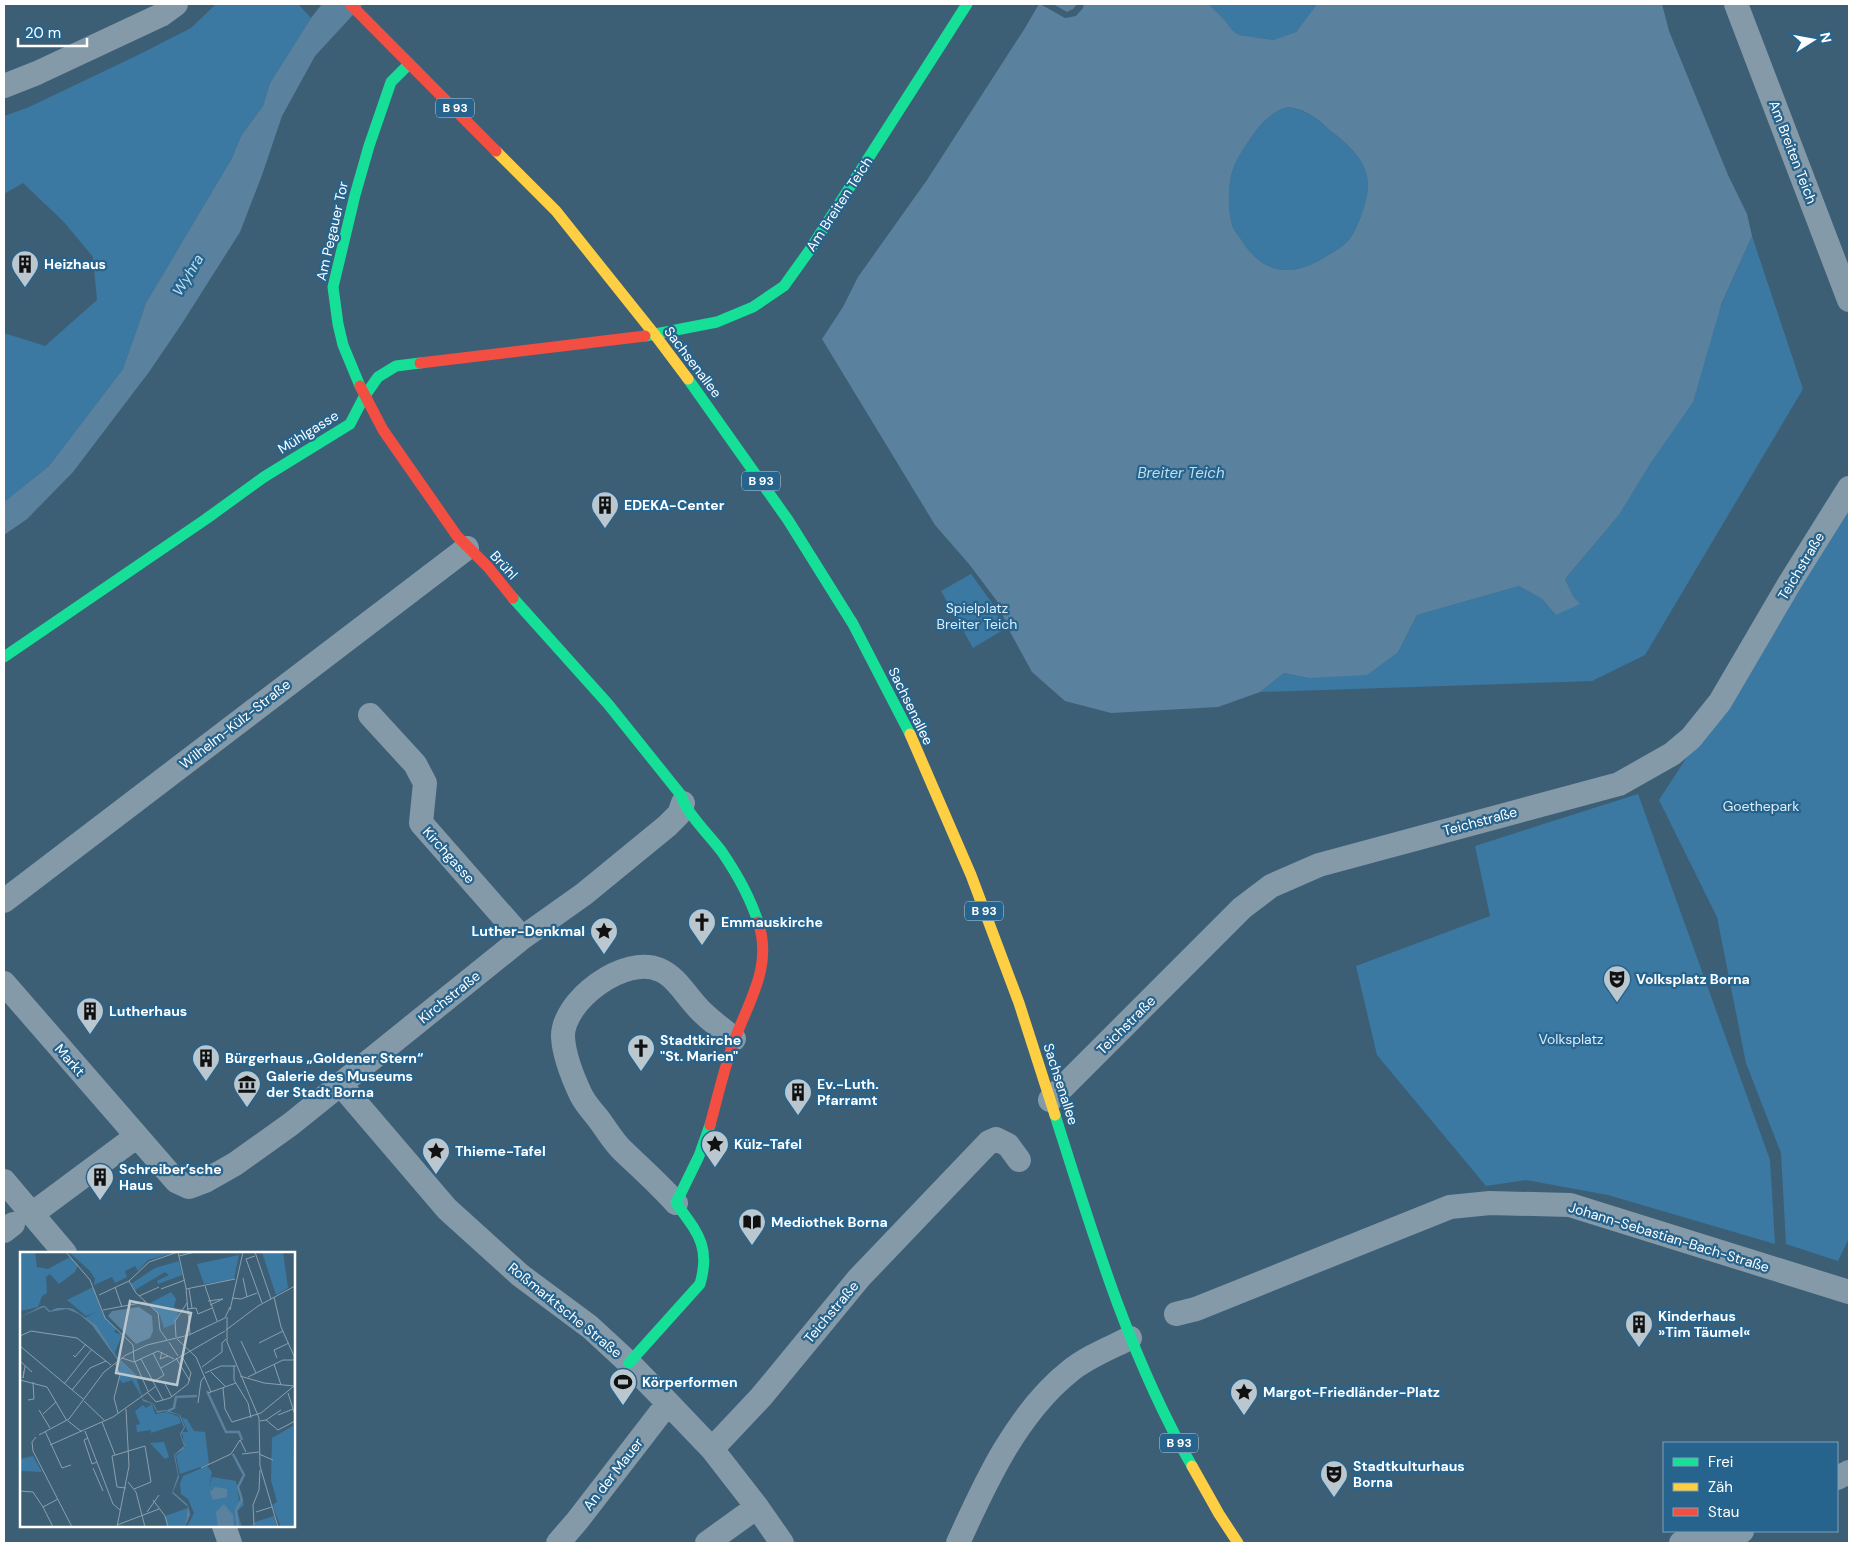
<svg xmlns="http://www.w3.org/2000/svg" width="1853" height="1547" viewBox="0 0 1853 1547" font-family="'DM Sans',sans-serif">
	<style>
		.green { fill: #3b79a2 }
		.water { fill: #5a829e; fill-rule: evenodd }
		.pier { fill: #3d5f76 }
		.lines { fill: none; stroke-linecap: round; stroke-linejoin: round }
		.street { stroke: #849aa9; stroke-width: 24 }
		.fast { stroke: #16e098; stroke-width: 11 }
		.slow { stroke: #ffcf43; stroke-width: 11 }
		.jam { stroke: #f24e42; stroke-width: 11 }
		.labels { text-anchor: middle; stroke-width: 4.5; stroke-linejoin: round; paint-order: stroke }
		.shield { fill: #26638d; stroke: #bed0dd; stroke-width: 1 }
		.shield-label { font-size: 12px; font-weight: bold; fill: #fff }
		.street-label { font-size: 14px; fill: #fff; stroke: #26638d }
		.poi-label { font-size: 14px; font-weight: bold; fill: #fff; stroke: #26638d; text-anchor: start }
		.park-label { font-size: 14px; fill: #daecf8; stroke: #26638d }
		.water-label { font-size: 15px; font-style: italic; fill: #c1dff1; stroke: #26638d }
		.inset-river { fill: none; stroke: #5a829e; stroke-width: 2.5 }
		.inset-road { fill: none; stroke: #8b9fad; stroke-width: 1 }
		.view { fill: #bbc7cf; fill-opacity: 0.15; stroke: #bbc7cf; stroke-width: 2.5 }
		.inset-edge { fill: none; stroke: #fff; stroke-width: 2.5 }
	</style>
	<rect width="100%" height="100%" fill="#3d5f76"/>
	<path class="green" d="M216,4H298L311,18L270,83L263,106L241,136L232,158L146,303L123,369L49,466L4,502V333L45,346L97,300L93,257L64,222L23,183L4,194V116L27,108L138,55L191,28Z
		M1210,4H1317L1296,32L1273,40L1239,35L1233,31L1223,18L1211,7Z
		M1289,107C1310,112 1315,118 1331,131C1371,162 1377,181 1356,228C1350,244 1334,252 1320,260C1288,278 1262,272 1242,241C1239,236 1234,231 1232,225C1228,211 1228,191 1231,176C1234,162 1244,148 1252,136C1262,122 1272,111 1289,107Z
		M1752,236L1803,389L1645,655L1592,681L1260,692L1284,673L1309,678L1398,652L1417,615L1519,586L1542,599L1556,615L1579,603L1573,596L1565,579L1619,515L1652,461Z
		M1849,496V1238L1838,1261L1786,1244L1781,1153L1746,1063L1717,917L1659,800L1717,711Z
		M971,574L994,606L1003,630L973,648L941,591Z
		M1638,794L1770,1160L1775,1244L1608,1195L1526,1180L1486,1186L1377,1055L1356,966L1490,916L1475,846Z"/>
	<path class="water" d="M322,4H363L315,56L282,116L262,175L240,232L181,325L149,372L73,472L27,519L4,535V502L49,466L123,369L146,303L232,158L241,136L263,106L270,83L311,18Z
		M1039,4H1210L1211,7L1223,18L1233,31L1239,35L1273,40L1296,32L1317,4H1662L1669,31L1728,175L1747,214L1752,236L1721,305L1693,402L1652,461L1619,515L1565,579L1573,596L1580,604L1556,615L1542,599L1519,586L1417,615L1398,652L1367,675L1309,678L1284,673L1260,692L1218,707L1111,713L1065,701L1032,672L1009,630L997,601L969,564L935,525L822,339L843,307L858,277L927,180L1025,28ZM1289,107C1309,111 1316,118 1331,131C1371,162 1377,181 1356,228C1350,244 1334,252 1320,260C1288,278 1262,272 1242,241C1239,236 1234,231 1232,225C1228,211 1228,191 1231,176C1234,162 1244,148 1252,136C1262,122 1272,111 1289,107Z"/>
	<path class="pier" d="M1040,4H1053L1067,12L1073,9L1077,4H1084L1083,8L1076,16L1065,18Z"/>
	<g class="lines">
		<path class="street" d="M1736,4L1849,300
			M4,86L37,73L161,15L176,4
			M370,715L415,764L425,783L421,823L522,938
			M4,901L467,548
			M4,983L176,1181L189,1187L205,1181L235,1164L291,1124L522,938L584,894L667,826L679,814L683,803
			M341,1085L447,1209L520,1275L590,1327L629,1363L668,1403L712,1449L757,1507L782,1543
			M1050,1100L1242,908L1271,886L1319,865L1619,784L1672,754L1691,738L1720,702L1789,584L1849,488
			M4,1181L65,1253
			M676,1203C659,1184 640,1167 622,1150C612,1140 605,1127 597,1117C591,1110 585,1103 581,1095C573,1078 564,1057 563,1037C562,1001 625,954 660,970C677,977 688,999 702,1012C712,1022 724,1030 734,1039
			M32,1214L137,1136
			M4,1231L13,1224
			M1176,1314L1196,1309L1450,1207L1490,1203L1570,1205L1849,1292
			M712,1449L761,1397L859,1278L989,1142L996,1139L1008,1145L1019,1160
			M1837,1478L1849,1472
			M224,1526L230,1543
			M558,1543L577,1521L668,1403
			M707,1543L757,1507
			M958,1543C985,1483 1017,1413 1070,1371C1087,1357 1110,1348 1130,1338
			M1681,1543L1742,1531"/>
		<path class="fast" d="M645,336L717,322L753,307L784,286L809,251L967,4
			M688,379L788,520L853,624L910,734
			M360,386L343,345L338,324L333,287L355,195L369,146L391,82L409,64
			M513,598L608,704L681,795C685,812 711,837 722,852C737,874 750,897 758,922
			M4,657L206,519L264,477L350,424L364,397L378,377L396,366L420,363
			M1055,1115C1093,1235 1129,1356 1192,1466
			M629,1363L700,1284C711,1246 697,1232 676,1203L699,1156L710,1125"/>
		<path class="slow" d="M496,151L556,211L655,335L688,379
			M910,734L971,875L1019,1003L1055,1115
			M1192,1466L1219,1514L1238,1543"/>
		<path class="jam" d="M350,4L496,151
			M420,363L645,336
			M360,386L383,430L457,536L488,567L513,598
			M710,1125C717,1099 723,1073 732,1047C746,1005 774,968 758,922"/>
	</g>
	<defs>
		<g id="building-pin" transform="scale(1.4375)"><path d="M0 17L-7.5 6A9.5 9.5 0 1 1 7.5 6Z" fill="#bbc7cf" stroke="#26638d"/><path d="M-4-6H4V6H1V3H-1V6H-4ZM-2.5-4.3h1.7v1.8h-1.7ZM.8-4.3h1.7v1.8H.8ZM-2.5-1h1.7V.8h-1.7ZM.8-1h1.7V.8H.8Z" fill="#111"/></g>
		<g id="church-pin" transform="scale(1.4375)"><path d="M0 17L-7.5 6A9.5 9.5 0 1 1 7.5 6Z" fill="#bbc7cf" stroke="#26638d"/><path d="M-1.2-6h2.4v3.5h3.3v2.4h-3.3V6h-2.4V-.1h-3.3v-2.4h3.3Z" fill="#111"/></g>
		<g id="sight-pin" transform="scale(1.4375)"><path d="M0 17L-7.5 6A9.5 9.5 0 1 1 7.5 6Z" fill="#bbc7cf" stroke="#26638d"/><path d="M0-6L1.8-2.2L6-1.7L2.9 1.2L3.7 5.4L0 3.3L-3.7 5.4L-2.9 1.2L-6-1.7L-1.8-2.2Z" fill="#111"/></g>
		<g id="theatre-pin" transform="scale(1.4375)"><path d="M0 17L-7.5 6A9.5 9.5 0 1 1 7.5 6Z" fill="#bbc7cf" stroke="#26638d"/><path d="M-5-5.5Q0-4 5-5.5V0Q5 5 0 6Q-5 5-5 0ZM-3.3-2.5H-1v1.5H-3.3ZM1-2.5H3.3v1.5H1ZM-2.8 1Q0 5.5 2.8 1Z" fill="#111"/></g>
		<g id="museum-pin" transform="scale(1.4375)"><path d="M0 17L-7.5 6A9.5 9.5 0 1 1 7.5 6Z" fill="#bbc7cf" stroke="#26638d"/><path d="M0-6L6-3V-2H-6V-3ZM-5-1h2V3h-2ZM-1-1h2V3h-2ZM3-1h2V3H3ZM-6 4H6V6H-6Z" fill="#111"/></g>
		<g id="library-pin" transform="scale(1.4375)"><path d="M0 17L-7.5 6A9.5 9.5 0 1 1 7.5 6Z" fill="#bbc7cf" stroke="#26638d"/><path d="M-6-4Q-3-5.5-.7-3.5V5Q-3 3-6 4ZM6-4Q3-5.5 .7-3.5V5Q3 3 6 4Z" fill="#111"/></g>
		<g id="stadium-pin" transform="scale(1.4375)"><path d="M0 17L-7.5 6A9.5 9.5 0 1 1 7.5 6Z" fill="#bbc7cf" stroke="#26638d"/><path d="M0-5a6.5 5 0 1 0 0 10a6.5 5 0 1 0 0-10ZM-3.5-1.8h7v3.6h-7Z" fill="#111"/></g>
	</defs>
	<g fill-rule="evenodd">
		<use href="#building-pin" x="25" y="264"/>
		<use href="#building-pin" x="605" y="505"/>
		<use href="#church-pin" x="702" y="922"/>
		<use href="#sight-pin" x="604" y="931"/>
		<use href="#theatre-pin" x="1617" y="979"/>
		<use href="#building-pin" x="90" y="1011"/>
		<use href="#church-pin" x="641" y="1048"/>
		<use href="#building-pin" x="206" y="1058"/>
		<use href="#museum-pin" x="247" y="1084"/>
		<use href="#building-pin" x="798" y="1092"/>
		<use href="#sight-pin" x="715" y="1144"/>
		<use href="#sight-pin" x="436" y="1151"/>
		<use href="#building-pin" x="100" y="1177"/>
		<use href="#library-pin" x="752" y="1222"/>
		<use href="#building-pin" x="1639" y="1324"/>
		<use href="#stadium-pin" x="623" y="1382"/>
		<use href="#sight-pin" x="1244" y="1392"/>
		<use href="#theatre-pin" x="1334" y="1474"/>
	</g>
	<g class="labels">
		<g class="shield">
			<rect x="436" y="98.5" width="38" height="19" rx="4"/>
			<rect x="742" y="471.5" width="38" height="19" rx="4"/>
			<rect x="965" y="901.5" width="38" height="19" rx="4"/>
			<rect x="1160" y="1433.5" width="38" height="19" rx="4"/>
		</g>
		<g class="shield-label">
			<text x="455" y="112">B 93</text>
			<text x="761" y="485">B 93</text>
			<text x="984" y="915">B 93</text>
			<text x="1179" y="1447">B 93</text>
		</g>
		<g class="street-label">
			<text transform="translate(1793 152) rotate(69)" y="5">Am Breiten Teich</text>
			<text transform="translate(839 204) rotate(-57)" y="5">Am Breiten Teich</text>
			<text transform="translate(332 231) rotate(-77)" y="5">Am Pegauer Tor</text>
			<text transform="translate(693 362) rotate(53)" y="5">Sachsenallee</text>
			<text transform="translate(308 432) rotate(-32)" y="5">Mühlgasse</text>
			<text transform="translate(504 565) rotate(48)" y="5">Brühl</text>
			<text transform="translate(1801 566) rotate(-59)" y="5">Teichstraße</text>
			<text transform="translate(911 706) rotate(64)" y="5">Sachsenallee</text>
			<text transform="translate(235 724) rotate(-38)" y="5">Wilhelm-Külz-Straße</text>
			<text transform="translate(1480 821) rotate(-15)" y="5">Teichstraße</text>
			<text transform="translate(449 855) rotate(48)" y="5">Kirchgasse</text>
			<text transform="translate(449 997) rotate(-39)" y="5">Kirchstraße</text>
			<text transform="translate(1126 1025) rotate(-45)" y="5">Teichstraße</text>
			<text transform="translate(70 1060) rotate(49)" y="5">Markt</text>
			<text transform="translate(1061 1084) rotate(72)" y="5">Sachsenallee</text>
			<text transform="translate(1669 1237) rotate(17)" y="5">Johann-Sebastian-Bach-Straße</text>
			<text transform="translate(565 1310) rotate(39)" y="5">Roßmarktsche Straße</text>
			<text transform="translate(831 1312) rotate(-50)" y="5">Teichstraße</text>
			<text transform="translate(613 1474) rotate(-52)" y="5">An der Mauer</text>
		</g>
		<g class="poi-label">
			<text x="44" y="269">Heizhaus</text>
			<text x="624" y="510">EDEKA-Center</text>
			<text x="721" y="927">Emmauskirche</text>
			<text x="585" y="936" text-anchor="end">Luther-Denkmal</text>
			<text x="1636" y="984">Volksplatz Borna</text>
			<text x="109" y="1016">Lutherhaus</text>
			<text x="660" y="1045">Stadtkirche<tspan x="660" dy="16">"St. Marien"</tspan></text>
			<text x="225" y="1063">Bürgerhaus „Goldener Stern“</text>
			<text x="266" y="1081">Galerie des Museums<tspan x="266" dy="16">der Stadt Borna</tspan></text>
			<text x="817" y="1089">Ev.-Luth.<tspan x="817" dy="16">Pfarramt</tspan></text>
			<text x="734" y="1149">Külz-Tafel</text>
			<text x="455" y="1156">Thieme-Tafel</text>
			<text x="119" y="1174">Schreiber’sche<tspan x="119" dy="16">Haus</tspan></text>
			<text x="771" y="1227">Mediothek Borna</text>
			<text x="1658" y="1321">Kinderhaus<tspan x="1658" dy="16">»Tim Täumel«</tspan></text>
			<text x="642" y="1387">Körperformen</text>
			<text x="1263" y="1397">Margot-Friedländer-Platz</text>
			<text x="1353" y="1471">Stadtkulturhaus<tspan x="1353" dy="16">Borna</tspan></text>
		</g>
		<g class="park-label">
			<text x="977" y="613">Spielplatz<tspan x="977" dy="16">Breiter Teich</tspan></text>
			<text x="1761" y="811">Goethepark</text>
			<text x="1571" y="1044">Volksplatz</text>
		</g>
		<g class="water-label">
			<text transform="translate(188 275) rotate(-59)" y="5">Wyhra</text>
			<text x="1181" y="478">Breiter Teich</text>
		</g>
	</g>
	<g transform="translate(20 1252)">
		<rect width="275" height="275" fill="#3d5f76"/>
		<path d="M0,0H15L17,15L28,17L50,5L58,13L55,20L39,32L30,22L26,25L27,41L22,44L18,55L0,59ZM49,0H157L128,8L118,19L115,14L105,19L107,25L95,31L92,25L74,33L75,27L70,19ZM242,0H263L268,36L256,43ZM219,3L214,27L184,32L177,12ZM159,9L162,23L138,32L137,29L149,23L145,20L115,38L111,32L135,16ZM73,35L83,63L96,77L94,80L102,83L95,100L98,106L75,73L65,66L76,60L66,64L47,48ZM151,40L156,47L154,55L159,59L154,72L144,76L140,63L128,52ZM99,109L115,123L121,144L112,128L103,131L100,128ZM132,152L135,162L147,160L159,165L161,171L131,181V178L117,180L116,173L120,172L115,159L123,153L126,156ZM162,166L167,167L174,179L185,180L189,212L160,222L156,204L165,196L162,180H168ZM273,174L275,275H261L252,253L257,250L251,228L252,186ZM144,190L149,205L145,207L130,191ZM13,204L22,220L0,219V207ZM187,214L192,220L189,235L192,225L216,229L219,248L213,250L220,248V238L224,253L217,259L222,275H167L174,261L168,247L161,242L160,232L163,224ZM168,256L165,275H148L145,264ZM254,264L257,275H231L235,270Z" fill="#3b79a2"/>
		<path d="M22,54H25L30,59L37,56H48L53,57L76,73L96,104L115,122L123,147L134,152L137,159L146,158L160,163L165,175L161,183L165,193L164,197L155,203L159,225L153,240L167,252L169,257L170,263L165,275L168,255L152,241L158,223L154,203L164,194L160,182L164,175L159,163L145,159L137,161L133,152L123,149L115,123L96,106L72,73L59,62L47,57L29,60L24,55L0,65ZM119,55L132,64L133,79L130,86L116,92L88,64L92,59ZM195,235L207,237V245L193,248L190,240ZM204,252L213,263L214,275H198L196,260Z" fill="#5a829e"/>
		<path class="inset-river" d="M187,139L206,180H219L222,188M148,159L154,156L156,145L177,144M213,202L224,223L218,235L222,248L216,258L218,275"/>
		<path class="inset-road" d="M46,0L70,28L85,66L113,93L114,108L128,139M158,0L166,36L170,82M235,0L251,47M159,4L175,0M235,4L226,7L242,51M223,26L227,45M109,29L116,41L138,61L140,78L147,88M185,34L197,69M95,35L102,55M141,37L165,28M166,37L215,27M169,37L172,56M79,43L109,29L129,10L158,0M119,44L139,35M254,45L261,75L274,104V134M212,46L221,47L237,41M188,49L203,47L190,53M167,57L176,56L178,62L192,56M83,58L125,50M210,58L223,0M207,65V90L239,166L240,214L258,275M206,78L238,54L275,34M0,84L11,79L57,86L91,113M156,85L155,69L167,51M157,87L176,105L191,140M221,89L236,121M149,90L158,104M239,91L263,79M0,94L63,147M142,100L140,107L148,104M53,103L55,105L66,92M161,103L171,121M102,106L114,110L138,99L154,107M156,106L170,129M257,106L254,98L269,91M121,107L143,148M0,109L12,120M96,112L100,123L94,146L98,161M254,112L261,133M214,114V128L228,151L231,166M182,115L202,100V91L206,87M141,116L205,79M4,119L3,126L5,114M191,120L205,134M185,121L201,114H216M220,124L244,131L274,134M228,125L263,108H274M0,128L27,135L47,169M133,130L144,123L133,101M144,130L152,145M44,132L72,97M203,136L205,157L212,170L241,161L274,134M52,138L70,116L86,109M127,140L136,150L150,146L168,132L171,121M188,141L216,131M268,141L275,163M8,148L14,147L13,130M64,149L85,169M178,151L181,129L185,124M19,158L30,176M23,162L36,150M258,163L273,157M246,168L261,158M48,169L62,180M240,169L246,168L258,178L275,169M82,170L95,203M25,179L42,216L51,213M65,179L93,252L100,258M19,183L49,167L84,120L106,103L127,93L169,83L205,66L210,55M16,185L12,190L13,199L52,275M68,186L64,188L72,212L77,210M30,193L93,165L135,135M222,202L239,200M239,202L253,208M73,216L83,239M181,216L211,202L220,188L226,200M108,230L116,240L125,275M106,236L97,235L92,204L125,194L131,230L114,237M0,239L13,240L23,255M133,248L145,264L148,275M127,260L139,243M236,260L252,255M97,273L139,257M234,273L233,253L239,238L240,218M33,275L23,255L38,247M97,275L109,214L106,157"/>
		<path class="view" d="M110,49L171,61L157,133L96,121Z"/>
		<rect width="275" height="275" class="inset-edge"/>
	</g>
	<rect width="1853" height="1547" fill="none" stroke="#ffffff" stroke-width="10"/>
	<rect x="1663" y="1442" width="175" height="90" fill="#26638d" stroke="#7da1bb"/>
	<rect x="1673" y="1458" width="25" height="8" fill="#16e098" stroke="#7da1bb"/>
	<text x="1708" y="1467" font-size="15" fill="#ffffff">Frei</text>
	<rect x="1673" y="1483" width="25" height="8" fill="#ffcf43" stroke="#7da1bb"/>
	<text x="1708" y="1492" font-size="15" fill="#ffffff">Zäh</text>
	<rect x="1673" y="1508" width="25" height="8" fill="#f24e42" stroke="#7da1bb"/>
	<text x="1708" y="1517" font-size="15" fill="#ffffff">Stau</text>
	<g transform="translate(1813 40) rotate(79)" stroke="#26638d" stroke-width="4" paint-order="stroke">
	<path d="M0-4L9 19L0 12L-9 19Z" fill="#ffffff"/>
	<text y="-8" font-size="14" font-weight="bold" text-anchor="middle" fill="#ffffff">N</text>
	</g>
	<path d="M18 38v8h69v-8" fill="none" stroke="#ffffff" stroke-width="2.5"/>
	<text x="25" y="38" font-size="15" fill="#ffffff" stroke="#26638d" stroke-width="4" paint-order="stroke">20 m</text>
</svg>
